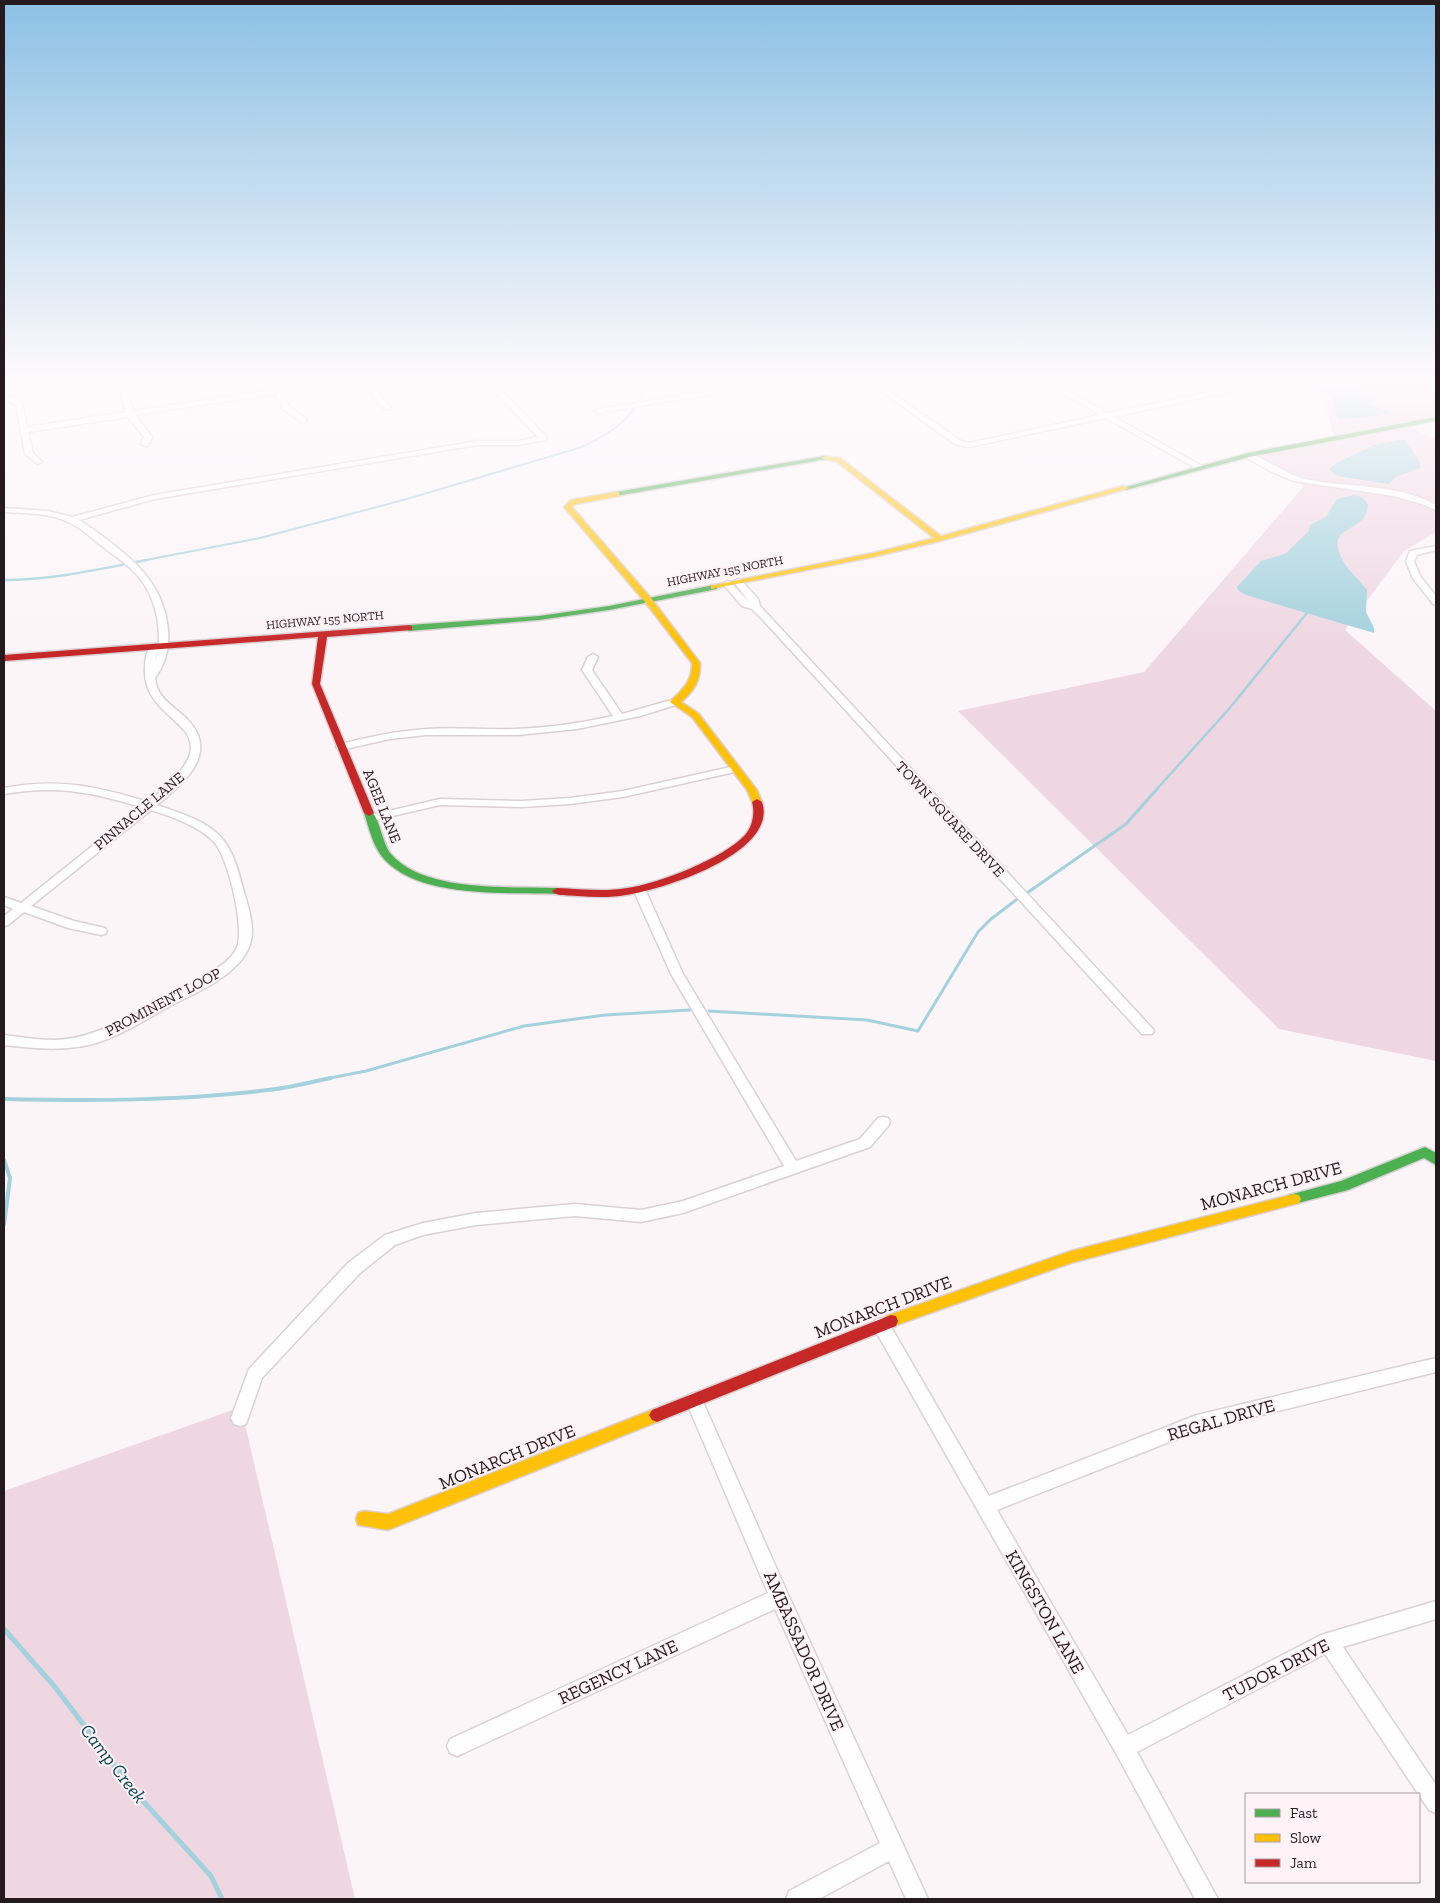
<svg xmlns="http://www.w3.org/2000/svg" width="1440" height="1903" viewBox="0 0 1440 1903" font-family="'Zilla Slab',serif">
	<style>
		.green { fill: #eed7e1 }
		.water { fill: #a3d1dd }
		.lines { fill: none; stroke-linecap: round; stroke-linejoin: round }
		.stream-far4 { stroke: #a3d1dd; stroke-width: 2 }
		.stream-far3 { stroke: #a3d1dd; stroke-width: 2.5 }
		.stream-far2 { stroke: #a3d1dd; stroke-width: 3 }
		.stream-far1 { stroke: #a3d1dd; stroke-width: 4 }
		.stream { stroke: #a3d1dd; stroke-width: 5 }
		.street-casing { stroke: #dad1d5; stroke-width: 3 }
		.fast-casing { stroke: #dad1d5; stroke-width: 3 }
		.slow-casing { stroke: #dad1d5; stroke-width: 3 }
		.jam-casing { stroke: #dad1d5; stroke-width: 3 }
		.street { fill: #fffefe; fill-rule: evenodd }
		.fast { fill: #4caf50; fill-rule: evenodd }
		.slow { fill: #ffc107; fill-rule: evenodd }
		.jam { fill: #c62828; fill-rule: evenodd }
		.labels { text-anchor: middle; stroke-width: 4; stroke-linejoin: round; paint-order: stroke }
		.far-street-label { font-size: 12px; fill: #251a1e; stroke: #fff2f7 }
		.street-label { font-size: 15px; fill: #251a1e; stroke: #fff2f7 }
		.near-street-label { font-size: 18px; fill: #251a1e; stroke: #fff2f7 }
		.near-water-label { font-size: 19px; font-style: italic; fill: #044551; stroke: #fff2f7 }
	</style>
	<rect width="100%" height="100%" fill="#fcf5f8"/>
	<path class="green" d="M1325,379H1432L1436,381V419L1404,424L1436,440V532L1404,551L1345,630L1436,711V1061L1279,1029L958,711L1144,672L1304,486L1255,456L1334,437L1319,382Z
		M241,1407L355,1899H4V1491Z"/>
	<path class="water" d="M1319,383C1336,382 1358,390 1372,400L1370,403L1371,405L1386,410L1392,414L1340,420L1337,418L1332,399L1315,387Z
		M1400,440H1405L1420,463V468L1396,477L1389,484L1337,476L1329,469L1337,463L1374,445Z
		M1353,495C1360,496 1365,498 1368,505C1367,510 1366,516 1362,520C1348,533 1329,531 1342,559C1347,570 1359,579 1367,590L1366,612L1374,628V633L1246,595L1239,591L1237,587L1261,561L1287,553L1290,549L1309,531L1310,525L1326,517L1337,499Z"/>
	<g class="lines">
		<path class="stream-far4" d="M141,561L260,538L407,499L582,447C614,432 639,415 647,379"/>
		<path class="stream-far3" d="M4,580C52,580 100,569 147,560
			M1156,790L1228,710L1307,613"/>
		<path class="stream-far2" d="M1027,893L1126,824L1157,789
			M709,1011L867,1020L918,1031L978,932L991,919L1016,900
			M325,1079L366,1071L524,1026L605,1015L690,1010"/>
		<path class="stream-far1" d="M4,1099C92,1101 180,1101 268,1090C289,1088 310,1082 331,1078
			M4,1160L10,1178L4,1225"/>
		<path class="stream" d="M4,1629L55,1687L133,1790L211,1876L222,1899"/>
		<g class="street-casing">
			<path id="street" d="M267,379H273L280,389L349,379H364L282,393L290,407L306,419L307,421L303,423L284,410L275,394L135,415L152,437L148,446H145L141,444L144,437L128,417L28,432L33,453L42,462L38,464L25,454L16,405L4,398V393L22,402L27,427L126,412L118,382L121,380L124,382L133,411L273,390Z
				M366,379H372L381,397L391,407L390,409H384L374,398Z
				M482,379L492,381L546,436V440L518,445H477L155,499L79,520C97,531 133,558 145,574C169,603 178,648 155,678C157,698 172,705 185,717C221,751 186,782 157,805C209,823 229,829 242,885C247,904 257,928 249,947C245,958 236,966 228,973C211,987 191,995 172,1005C144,1020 114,1041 83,1046C56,1051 31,1048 4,1045V1035C21,1037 38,1040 54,1040C101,1040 165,998 206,976C217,968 232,960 237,947C245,928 228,855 213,841C197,825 172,817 151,810L31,906L74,921L105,928L107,931L105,934L101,935L68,928L24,912L8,925L4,926V916L13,909L4,905V897L21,903L141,807C91,792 57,785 4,794V788C58,778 96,786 148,802C248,722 142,731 145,669C145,661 146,653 150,646H156L158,648L155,662C164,635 157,598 138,576C128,564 114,556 102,546C89,536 77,524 61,519C43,513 23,513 4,512V508L48,511L72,517L154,495L477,441H518L538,437Z
				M785,379H799L598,413L594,411L598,409Z
				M865,379H872L961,441L969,443L1100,415L1039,379H1046L1108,413L1227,388L1213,379H1221L1234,387L1229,392L1114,417L1202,466L1203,468L1199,470L1106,418L969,447L956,445Z
				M1245,453C1254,452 1287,474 1301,478C1345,489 1396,482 1436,505V510L1422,504L1393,496L1294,481L1272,472L1245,457Z
				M1436,546V550L1417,555L1414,561L1420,576L1436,596V605L1433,604L1412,577L1406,561L1410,551Z
				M738,579L741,580L758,599L760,606L1152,1028L1154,1031L1152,1034H1142L763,620L752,609L742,606L723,584L727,581L730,582L750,603L734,582Z
				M593,654L598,657L592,670L622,714L675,699L680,702L679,704L640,716L577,729L518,735H426L390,739L341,750L336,747L337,745C367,737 397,731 427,729C457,727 486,730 515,729C548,728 581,723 613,716L582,670L588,657Z
				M735,766L740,769L739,771L623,797L570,804L522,807L440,805L371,821L365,818L367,816L440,799L522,801L570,798L623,791Z
				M639,885L645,889L683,974L796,1161L860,1139L878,1118L883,1117L888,1118L890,1122L888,1126L870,1147L683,1213L641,1222L575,1216L476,1225L423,1235L395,1245L360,1273L262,1378L246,1424L240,1426L234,1424L231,1418L249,1369L348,1263L385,1235L423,1223L476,1213L575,1204L641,1210L683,1201L784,1166L671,974L633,889Z
				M881,1318L887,1320L989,1496L1197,1415L1436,1358V1372L1197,1431L997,1510L1128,1735L1321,1635L1436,1601V1619L1343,1647L1436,1785V1813L1429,1810L1325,1654L1137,1752L1218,1899H1195L1117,1755L875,1330L873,1325L875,1320Z
				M694,1393L700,1395L786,1590L928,1899H906L889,1861L819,1899H786L789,1891L880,1843L775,1609L464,1753L457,1756L450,1753L447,1746L450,1739L768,1593L686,1401L688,1395Z"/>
		</g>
		<g class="fast-casing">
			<path id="fast" d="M1436,417V421L1249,457L1126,490L1122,488L1248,453Z
				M825,456L828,458L827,459L616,496L612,494L616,492Z
				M714,585H717V589L609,610L539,620L409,631L405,628L409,625L539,616L609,606Z
				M369,810C379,813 382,844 391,854C425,893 509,886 557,888L562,891L557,894C507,892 420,899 384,859C373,847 369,828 364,813Z
				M1425,1147L1436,1153V1165L1424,1158L1348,1190L1294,1204L1289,1203L1287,1199L1289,1195L1341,1181Z"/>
		</g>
		<g class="slow-casing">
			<path id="slow" d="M825,456L840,458L941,536L1123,486L1130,488L940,541L873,557L711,589V585H714L873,553L934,538L836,461L823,459L822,458Z
				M616,492H619V496L576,504L572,507L651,598L700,663C701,680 694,691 681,702L698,713L757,790L762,802L761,804H753L747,790L692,717L670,702C682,689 692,683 692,663L645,602L564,507L571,500Z
				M1294,1194L1299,1195L1301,1199L1299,1203L1071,1263L891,1327L886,1326L884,1321L886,1316L1071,1251Z
				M657,1408L662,1410L665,1415L662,1420L388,1530L358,1525L356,1519L358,1513L364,1511L388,1514Z"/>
		</g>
		<g class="jam-casing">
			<path id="jam" d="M409,625L412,626V630L327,637L320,684L374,813L369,816L364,813L312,684L318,637L4,661V655Z
				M757,799L762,802C779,853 662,890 626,895C610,898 593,897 577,896C569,895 557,897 552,891L557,888C580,889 604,892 627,888C658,884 724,858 745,835C753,826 755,812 752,802Z
				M891,1315L896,1316L898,1321L896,1326L657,1422L652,1420L649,1415L652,1410Z"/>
		</g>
		<use href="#street" class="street"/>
		<use href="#fast" class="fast"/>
		<use href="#slow" class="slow"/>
		<use href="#jam" class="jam"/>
	</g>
	<linearGradient id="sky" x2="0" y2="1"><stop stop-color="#8cc0e4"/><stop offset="0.59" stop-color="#fefafc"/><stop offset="1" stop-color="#fefafc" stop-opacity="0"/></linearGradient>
	<rect width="1440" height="645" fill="url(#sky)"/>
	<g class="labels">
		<g class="far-street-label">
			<text transform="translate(725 571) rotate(-11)" y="4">HIGHWAY 155 NORTH</text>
			<text transform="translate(325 620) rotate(-5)" y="4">HIGHWAY 155 NORTH</text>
		</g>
		<g class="street-label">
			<text transform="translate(382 806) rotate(68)" y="5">AGEE LANE</text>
			<text transform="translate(139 811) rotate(-40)" y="5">PINNACLE LANE</text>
			<text transform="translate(950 819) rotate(47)" y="5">TOWN SQUARE DRIVE</text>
			<text transform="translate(163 1002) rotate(-28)" y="5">PROMINENT LOOP</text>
		</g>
		<g class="near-street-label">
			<text transform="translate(1271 1186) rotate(-15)" y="6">MONARCH DRIVE</text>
			<text transform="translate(883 1307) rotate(-21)" y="6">MONARCH DRIVE</text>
			<text transform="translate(1221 1420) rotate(-16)" y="6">REGAL DRIVE</text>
			<text transform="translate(507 1457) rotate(-22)" y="6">MONARCH DRIVE</text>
			<text transform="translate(1045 1612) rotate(60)" y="6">KINGSTON LANE</text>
			<text transform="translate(804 1651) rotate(66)" y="6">AMBASSADOR DRIVE</text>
			<text transform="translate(1276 1670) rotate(-27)" y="6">TUDOR DRIVE</text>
			<text transform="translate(618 1672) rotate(-25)" y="6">REGENCY LANE</text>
		</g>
		<g class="near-water-label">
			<text transform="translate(114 1763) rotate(52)" y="7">Camp Creek</text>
		</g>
	</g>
	<rect width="1440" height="1903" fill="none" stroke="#251a1e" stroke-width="10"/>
	<rect x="1245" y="1793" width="175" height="90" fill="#fff2f7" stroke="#a89ca0"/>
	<rect x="1255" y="1809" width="25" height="8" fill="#4caf50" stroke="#a89ca0"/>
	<text x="1290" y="1818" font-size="15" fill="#251a1e">Fast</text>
	<rect x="1255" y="1834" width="25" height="8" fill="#ffc107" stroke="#a89ca0"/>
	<text x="1290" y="1843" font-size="15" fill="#251a1e">Slow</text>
	<rect x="1255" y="1859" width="25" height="8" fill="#c62828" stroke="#a89ca0"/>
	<text x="1290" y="1868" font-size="15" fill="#251a1e">Jam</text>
</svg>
